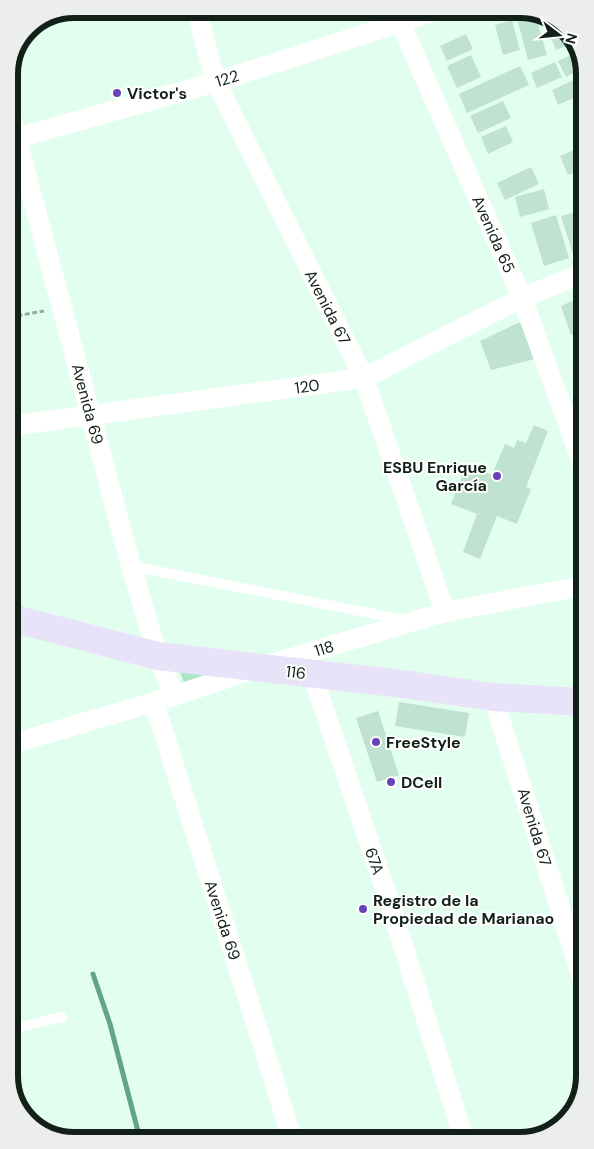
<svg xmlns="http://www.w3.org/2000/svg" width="594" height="1149" viewBox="0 0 594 1149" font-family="'DM Sans',sans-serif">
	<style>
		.green { fill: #ade5c7 }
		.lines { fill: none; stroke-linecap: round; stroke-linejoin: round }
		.stream { stroke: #61a684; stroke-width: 5 }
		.building { fill: #c0e2d0 }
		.path { stroke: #96ada0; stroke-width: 3; stroke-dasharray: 5 2.5; stroke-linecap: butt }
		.lane { stroke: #fff; stroke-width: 10 }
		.street { stroke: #fff; stroke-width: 20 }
		.secondary { stroke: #e8e3f8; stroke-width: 28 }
		.poi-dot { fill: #6842ba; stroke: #fff; stroke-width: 2 }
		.labels { text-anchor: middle; stroke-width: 4; stroke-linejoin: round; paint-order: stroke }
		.street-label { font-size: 16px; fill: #132019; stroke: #fff }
		.poi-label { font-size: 16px; font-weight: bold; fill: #132019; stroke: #fff; text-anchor: start }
		.rim { fill: none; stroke: #132019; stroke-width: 6 }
	</style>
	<rect width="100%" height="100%" fill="#e2feee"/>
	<path class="green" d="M179,669L226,678L186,689Z"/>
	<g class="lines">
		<path class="stream" d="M93,974L110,1024L140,1139"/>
	</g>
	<path class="building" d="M535,14L547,55L528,60L517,19Z
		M545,16L560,22L576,42L556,50L543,17Z
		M512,20L520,50L503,55L495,25Z
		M466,34L473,49L447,61L440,46Z
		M580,51V70L566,77L558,61Z
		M471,55L481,77L457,88L447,66Z
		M555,62L562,77L537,88L531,73Z
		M520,66L529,85L467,113L459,94Z
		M580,77V95L558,105L552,90Z
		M503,101L511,118L478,133L470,116Z
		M506,126L513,142L488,154L481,137Z
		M581,147V169L568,175L560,156Z
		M531,167L539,184L505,200L497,183Z
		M544,189L549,209L520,217L515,197Z
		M576,212L581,228V252L573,254L561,216Z
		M556,215L569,258L544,266L531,223Z
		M581,297L582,334L571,335L561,306Z
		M522,321L534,359L491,370L480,341Z
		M582,355V375H581L575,357Z
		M582,385V398L578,386Z
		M534,425L548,431L526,487L531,489L517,524L497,516L480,559L463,552L477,514L451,504L467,464L492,475L505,444L514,448L517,440L526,443Z
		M399,702L469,713L465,737L395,726Z
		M378,711L399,775L377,782L356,718Z"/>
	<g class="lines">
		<path class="path" d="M10,317L44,311"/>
		<path class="lane" d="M11,546L12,551
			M131,566L405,620
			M13,1029L62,1017"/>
		<path class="street" d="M196,9L216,82L364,378L445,612
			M396,9L400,22L522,298L582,462
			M9,110L131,566L158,656L174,696
			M9,139L17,138L216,82L442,9
			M11,426L364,378L522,298L581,274
			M312,674L388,898L463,1136
			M493,697L585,987
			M154,702L292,1138
			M12,744L174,696L260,667L445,612L583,586"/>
		<path class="secondary" d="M11,618L158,656L403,684L493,697L583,702"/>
	</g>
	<g class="poi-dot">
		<circle cx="117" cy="93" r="5"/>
		<circle cx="497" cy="476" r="5"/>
		<circle cx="376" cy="742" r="5"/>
		<circle cx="391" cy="782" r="5"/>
		<circle cx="363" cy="909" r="5"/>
	</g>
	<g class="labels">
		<g class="street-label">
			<text transform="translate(227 78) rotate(-17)" y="6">122</text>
			<text transform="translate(494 234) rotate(66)" y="6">Avenida 65</text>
			<text transform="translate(328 307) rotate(63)" y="6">Avenida 67</text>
			<text transform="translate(307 386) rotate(-8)" y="6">120</text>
			<text transform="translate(88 404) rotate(75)" y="6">Avenida 69</text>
			<text transform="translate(324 648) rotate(-17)" y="6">118</text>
			<text transform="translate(296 672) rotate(7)" y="6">116</text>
			<text transform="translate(535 827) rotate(73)" y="6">Avenida 67</text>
			<text transform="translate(375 861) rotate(71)" y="6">67A</text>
			<text transform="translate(223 920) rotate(72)" y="6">Avenida 69</text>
		</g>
		<g class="poi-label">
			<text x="127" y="99">Victor's</text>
			<text x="487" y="473" text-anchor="end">ESBU Enrique<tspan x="487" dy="18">García</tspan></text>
			<text x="386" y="748">FreeStyle</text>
			<text x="401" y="788">DCell</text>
			<text x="373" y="906">Registro de la<tspan x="373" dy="18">Propiedad de Marianao</tspan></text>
		</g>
	</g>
	<path d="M0 0H594V1149H0ZM74 18H520A56 56 0 0 1 576 74V1076A56 56 0 0 1 520 1132H74A56 56 0 0 1 18 1076V74A56 56 0 0 1 74 18Z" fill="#eceded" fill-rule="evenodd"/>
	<path class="rim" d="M74 18H520A56 56 0 0 1 576 74V1076A56 56 0 0 1 520 1132H74A56 56 0 0 1 18 1076V74A56 56 0 0 1 74 18Z"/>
	<g transform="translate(559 35) rotate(106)" stroke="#ffffff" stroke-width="4" paint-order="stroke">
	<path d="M0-4L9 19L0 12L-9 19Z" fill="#132019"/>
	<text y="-8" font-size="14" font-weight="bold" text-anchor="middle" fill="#132019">N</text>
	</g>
</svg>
